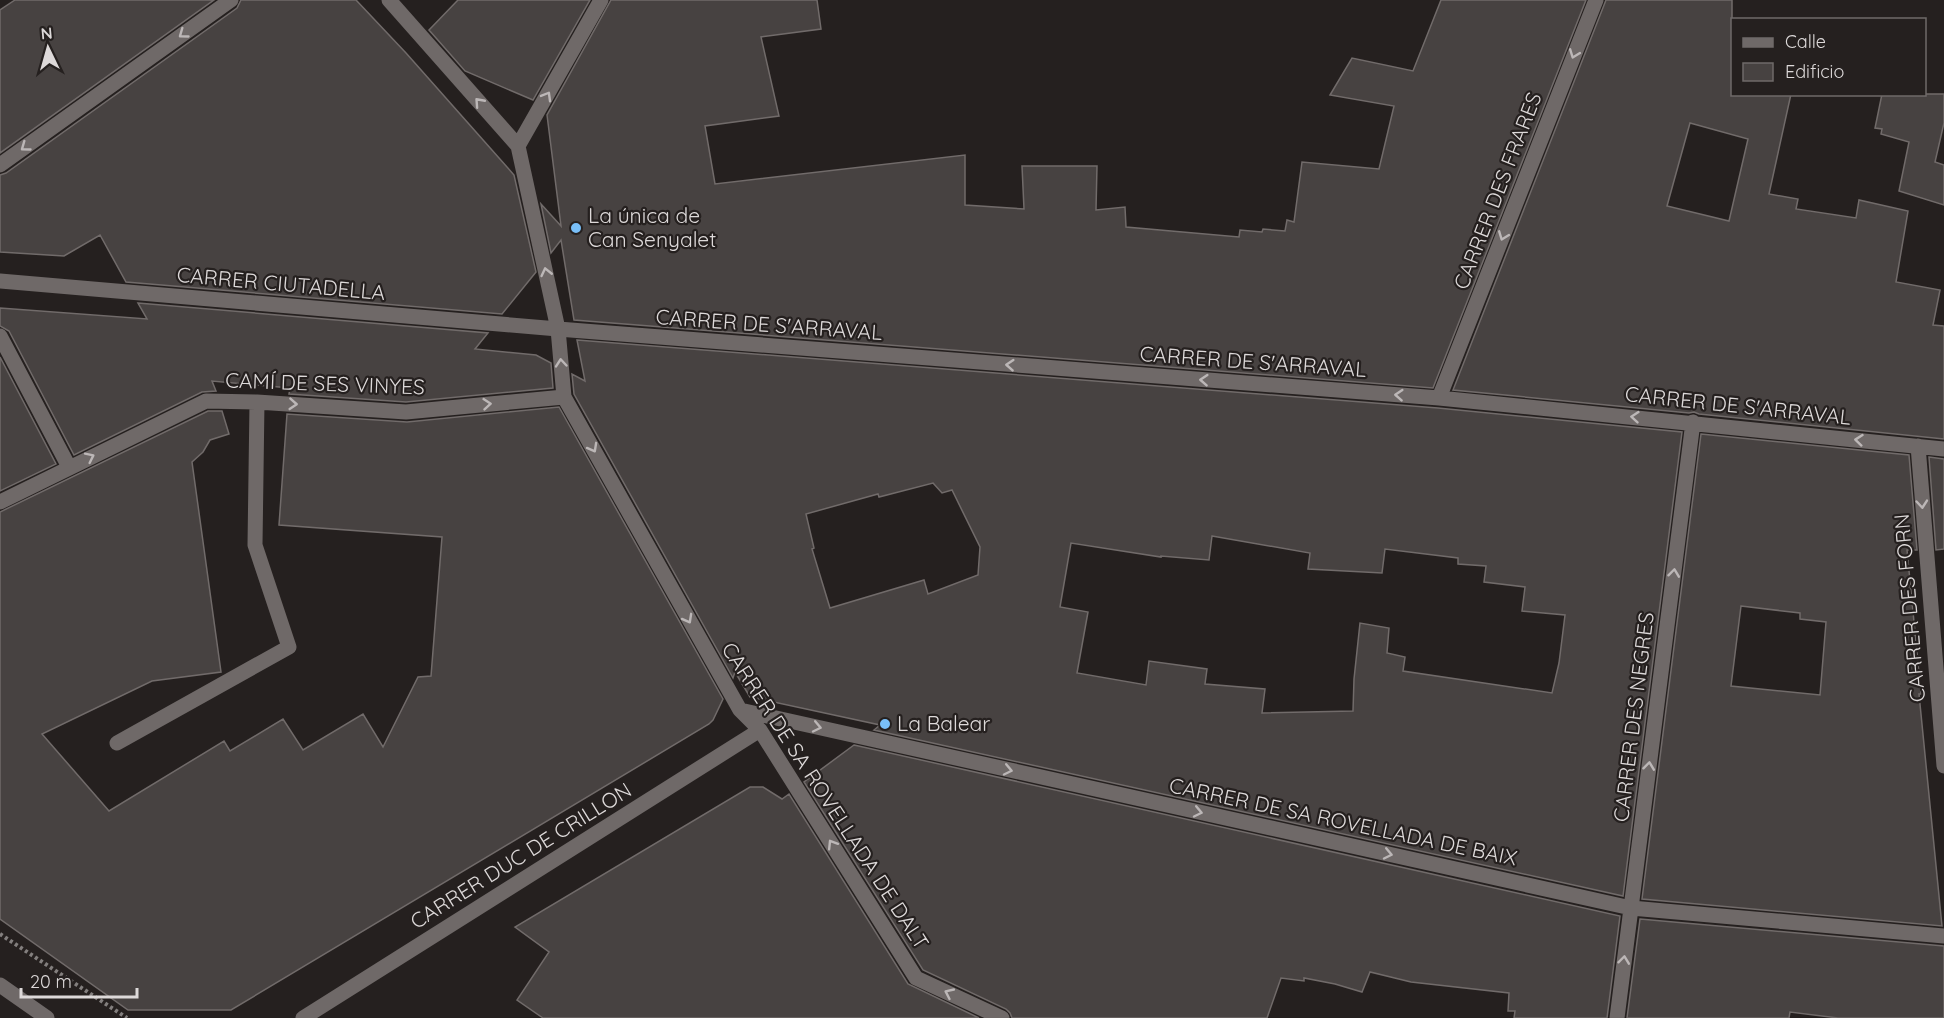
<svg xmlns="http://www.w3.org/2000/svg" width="1944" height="1018" viewBox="0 0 1944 1018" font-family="Quicksand,sans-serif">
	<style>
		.building { fill: #474241; stroke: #716b6a; stroke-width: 1.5; fill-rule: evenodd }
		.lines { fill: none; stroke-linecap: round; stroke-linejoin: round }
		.path { stroke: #837f7e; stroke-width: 4; stroke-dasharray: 3 3; stroke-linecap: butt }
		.minor { stroke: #6f6968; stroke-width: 15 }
		.oneway { stroke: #bcb7b7 }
		.poi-dot { fill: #79bff8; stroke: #25201f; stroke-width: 2 }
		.labels { text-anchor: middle; stroke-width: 4.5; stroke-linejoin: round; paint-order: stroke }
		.street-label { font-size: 21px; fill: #ddd9d9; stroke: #25201f }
		.poi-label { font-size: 21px; fill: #ddd9d9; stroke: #25201f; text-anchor: start }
	</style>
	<rect width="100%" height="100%" fill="#25201f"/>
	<path class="building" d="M15,0H214L0,153V10Z
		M241,0H356L406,53L514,175L536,272L502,314L126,282L100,235L64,256L0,252V175L6,173L237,8Z
		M458,0H590L533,100L465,71L429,30Z
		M611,0H817L821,29L761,37L779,116L705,126L715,184L965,155V205L1024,209L1022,166H1097L1096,210L1125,207L1126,227L1239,237L1240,230L1262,232L1263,229L1285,231L1287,220L1294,222L1302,162L1379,169L1394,106L1330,95L1352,58L1413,71L1441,0H1586L1433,388L574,320L561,240L551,253L541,204L561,226L547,115Z
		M1606,0H1732V94H1791L1769,194L1798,199L1796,209L1856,218L1859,200L1908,211L1896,282L1940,290L1933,325L1944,326V439L1699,414L1694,412L1689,413L1453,390ZM1690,123L1748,139L1729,221L1667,206Z
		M1882,94H1944V123L1935,162L1944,165V205L1899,191L1909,142L1881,134L1882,129L1875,128Z
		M138,303L488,333L475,349L536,355L551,363L553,388L406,402L289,394L290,388L212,381L216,391L202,392L74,455L9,331L0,326V308L147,319Z
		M577,340L1438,408L1682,432L1623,896L874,730L880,725L750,697L735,672L733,678L574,394L572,374L585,381ZM933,483L942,493L952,490L980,547L978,575L928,594L924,580L830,608L812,549L814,548L806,514L878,494L879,497ZM1212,536L1310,553L1308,569L1382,573L1385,549L1458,558V564L1486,566L1484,582L1525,587L1522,611L1565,615L1559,663L1552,693L1403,671L1405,657L1387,653L1389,628L1360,623L1354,679L1353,711L1262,713L1265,689L1205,684L1207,669L1149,661L1146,685L1077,673L1088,612L1060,607L1071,543L1161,557V556L1209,560Z
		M0,357L56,464L0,491Z
		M559,407L723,699L713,720L709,724L231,1010H128L0,919V512L208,411H222L229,434L210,440L203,452L192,462L221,672L152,681L42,734L109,811L224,741L230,751L283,719L303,750L363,714L383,747L418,677L431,676L442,537L279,525L287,414L407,422Z
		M1701,434L1909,455L1917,550H1907L1921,694H1919L1942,926L1642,899ZM1741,606L1800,613V619L1826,622L1820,695L1731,686Z
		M1929,457L1944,459V549L1936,550Z
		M854,745L1620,916L1607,1018H1514L1515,1011H1508L1509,993L1411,982L1370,972L1362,992L1335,984L1304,978V981L1281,978L1267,1018H1012L1010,1013L1006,1009L923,970L804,782Z
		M750,787H763L782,799L789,794L908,984L979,1018H543L517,1000L549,952L515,927Z
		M1640,919L1944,946V1018H1838L1790,1012L1789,1018H1627Z"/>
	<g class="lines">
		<path class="path" d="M0,934L127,1018"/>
		<path class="minor" d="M389,0L518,146L558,329L564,397L740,710L760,730L916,978L1002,1018
			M518,146L601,0
			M0,165L231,0
			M0,281L558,329L1439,398L1944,449
			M0,336L69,467
			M1439,398L1596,0
			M1918,446L1944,766
			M0,502L206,401L257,402L406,412L564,397
			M740,710L1631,908L1944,936
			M117,743L289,647L255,545L257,402
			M0,985L47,1018
			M303,1018L760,730
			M1617,1018L1693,422"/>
	</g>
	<defs><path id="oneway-chevron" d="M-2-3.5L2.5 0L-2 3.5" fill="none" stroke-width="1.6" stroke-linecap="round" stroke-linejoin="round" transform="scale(1.5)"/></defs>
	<g class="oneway">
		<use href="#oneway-chevron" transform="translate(183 34) rotate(144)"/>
		<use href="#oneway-chevron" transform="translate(1574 54) rotate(111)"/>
		<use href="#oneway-chevron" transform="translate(547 96) rotate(-60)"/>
		<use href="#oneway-chevron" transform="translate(479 102) rotate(-132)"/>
		<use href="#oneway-chevron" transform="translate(25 147) rotate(144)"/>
		<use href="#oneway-chevron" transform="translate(1503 236) rotate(111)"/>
		<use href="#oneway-chevron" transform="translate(546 272) rotate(-103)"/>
		<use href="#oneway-chevron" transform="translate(561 363) rotate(-95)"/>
		<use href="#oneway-chevron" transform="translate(1010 365) rotate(-176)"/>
		<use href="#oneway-chevron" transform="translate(1204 380) rotate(-176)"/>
		<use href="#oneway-chevron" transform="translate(1399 395) rotate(-176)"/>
		<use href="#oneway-chevron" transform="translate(293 404) rotate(4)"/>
		<use href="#oneway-chevron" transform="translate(487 404) rotate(-5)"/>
		<use href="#oneway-chevron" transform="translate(1635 417) rotate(-175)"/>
		<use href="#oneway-chevron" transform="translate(1859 440) rotate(-174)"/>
		<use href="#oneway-chevron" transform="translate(593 448) rotate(61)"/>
		<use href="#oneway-chevron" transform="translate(90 457) rotate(-26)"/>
		<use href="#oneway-chevron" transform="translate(1922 504) rotate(85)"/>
		<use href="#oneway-chevron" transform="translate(1674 573) rotate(-83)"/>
		<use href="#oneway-chevron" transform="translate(688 619) rotate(61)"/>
		<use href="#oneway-chevron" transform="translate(817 727) rotate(12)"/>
		<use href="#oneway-chevron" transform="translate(1649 766) rotate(-83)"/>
		<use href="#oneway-chevron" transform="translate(1008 770) rotate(12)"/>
		<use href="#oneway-chevron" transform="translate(1198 812) rotate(12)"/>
		<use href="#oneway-chevron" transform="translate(832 844) rotate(-122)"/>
		<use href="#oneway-chevron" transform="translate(1388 854) rotate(12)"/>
		<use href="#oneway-chevron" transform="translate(1624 960) rotate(-83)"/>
		<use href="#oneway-chevron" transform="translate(949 993) rotate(-155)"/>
	</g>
	<g class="poi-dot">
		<circle cx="576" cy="228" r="6"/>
		<circle cx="885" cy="724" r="6"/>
	</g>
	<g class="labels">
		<g class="street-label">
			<text transform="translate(1498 191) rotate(-69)" y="7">CARRER DES FRARES</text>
			<text transform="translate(281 284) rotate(5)" y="7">CARRER CIUTADELLA</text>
			<text transform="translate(769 325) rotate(4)" y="7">CARRER DE S'ARRAVAL</text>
			<text transform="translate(1253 362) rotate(4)" y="7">CARRER DE S'ARRAVAL</text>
			<text transform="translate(325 384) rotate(2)" y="7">CAMÍ DE SES VINYES</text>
			<text transform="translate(1738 406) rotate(6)" y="7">CARRER DE S'ARRAVAL</text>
			<text transform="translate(1910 608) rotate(-95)" y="7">CARRER DES FORN</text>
			<text transform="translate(1634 717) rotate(-83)" y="7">CARRER DES NEGRES</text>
			<text transform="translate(825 796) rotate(57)" y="7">CARRER DE SA ROVELLADA DE DALT</text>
			<text transform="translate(1343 822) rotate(12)" y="7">CARRER DE SA ROVELLADA DE BAIX</text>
			<text transform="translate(521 856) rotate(-32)" y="7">CARRER DUC DE CRILLON</text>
		</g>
		<g class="poi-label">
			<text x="588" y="223">La única de<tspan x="588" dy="24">Can Senyalet</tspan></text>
			<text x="897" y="731">La Balear</text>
		</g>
	</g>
	<rect x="1731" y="18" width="195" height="78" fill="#25201f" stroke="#6f6a69" stroke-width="1.5"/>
	<rect x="1743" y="38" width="30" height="9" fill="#6f6968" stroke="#6f6a69" stroke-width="1.5"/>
	<text x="1785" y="48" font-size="18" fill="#ddd9d9">Calle</text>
	<rect x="1743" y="63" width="30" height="18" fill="#474241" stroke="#6f6a69" stroke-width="1.5"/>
	<text x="1785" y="78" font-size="18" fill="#ddd9d9">Edificio</text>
	<g transform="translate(48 48) rotate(355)" stroke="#25201f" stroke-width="4.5" paint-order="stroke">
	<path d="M0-4.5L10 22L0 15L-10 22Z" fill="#ddd9d9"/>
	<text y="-9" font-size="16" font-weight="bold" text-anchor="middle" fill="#ddd9d9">N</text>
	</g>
	<path d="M21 988v9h116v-9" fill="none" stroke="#ddd9d9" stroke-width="3"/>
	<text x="30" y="988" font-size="18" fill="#ddd9d9" stroke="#25201f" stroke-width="4.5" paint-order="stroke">20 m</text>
</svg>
